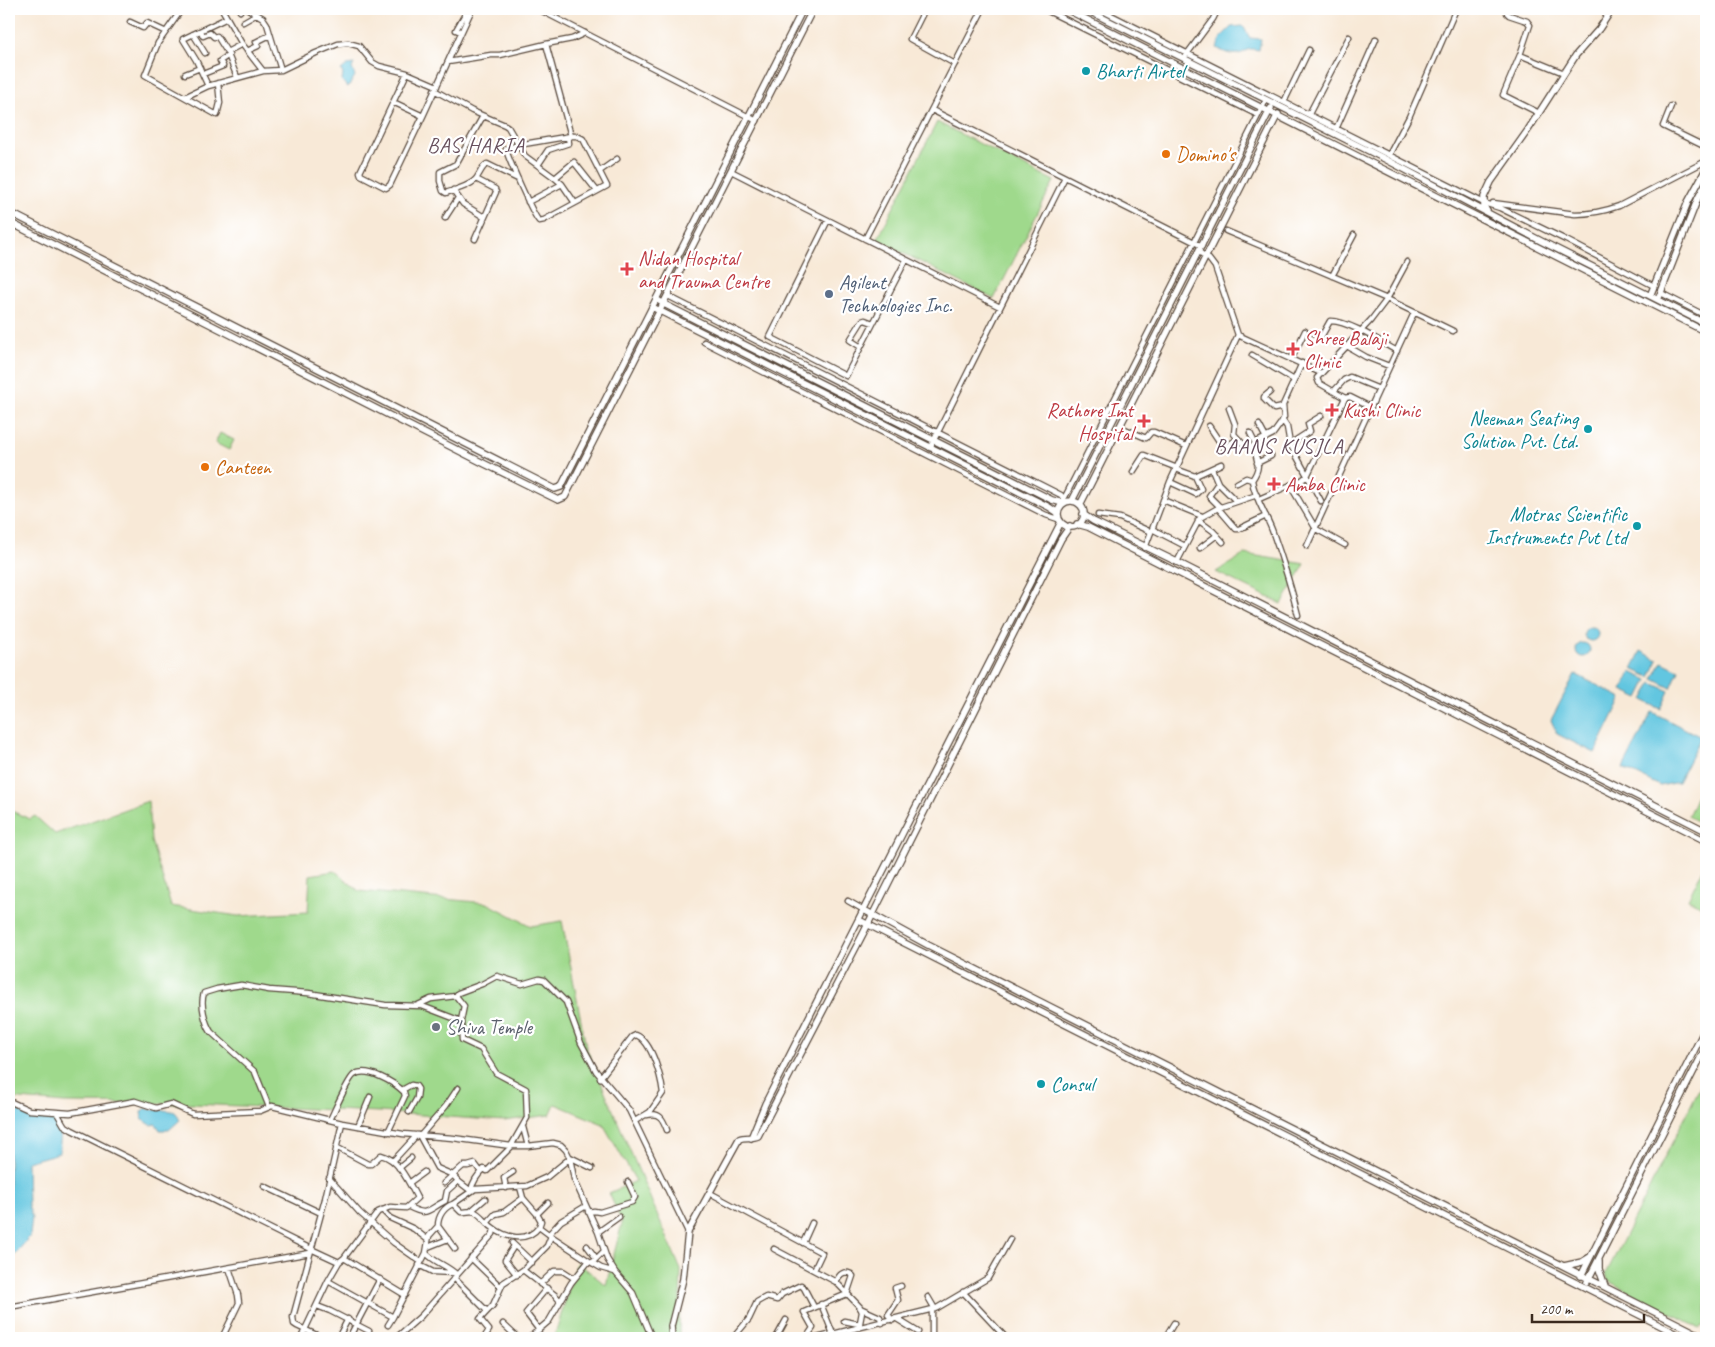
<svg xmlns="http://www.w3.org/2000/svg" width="1715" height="1347" viewBox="0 0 1715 1347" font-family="Caveat,sans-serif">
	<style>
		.green { fill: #9fd98c; stroke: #6d8255 }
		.water { fill: #62c6e0; stroke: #4e787f }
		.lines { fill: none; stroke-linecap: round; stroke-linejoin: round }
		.street-casing { stroke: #57473a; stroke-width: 7 }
		.secondary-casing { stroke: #57473a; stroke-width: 8 }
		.street { stroke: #fff; stroke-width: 4.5 }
		.secondary { stroke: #fff; stroke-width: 5.5 }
		.culture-dot { fill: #0f9aa8; stroke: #fff; stroke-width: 2 }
		.food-dot { fill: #e8710a; stroke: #fff; stroke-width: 2 }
		.health-dot { fill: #e0444e; stroke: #fff; stroke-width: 2 }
		.service-dot { fill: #5c6f8a; stroke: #fff; stroke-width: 2 }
		.worship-dot { fill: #6b7280; stroke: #fff; stroke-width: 2 }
		.labels { text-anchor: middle; stroke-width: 4.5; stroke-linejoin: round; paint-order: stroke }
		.culture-label { font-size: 20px; fill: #0d838f; stroke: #fff; text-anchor: start }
		.food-label { font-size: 20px; fill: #c56008; stroke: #fff; text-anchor: start }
		.health-label { font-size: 20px; fill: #be3a42; stroke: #fff; text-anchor: start }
		.service-label { font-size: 20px; fill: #4e5e75; stroke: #fff; text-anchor: start }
		.worship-label { font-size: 20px; fill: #5b616d; stroke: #fff; text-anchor: start }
		.neighbourhood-label { font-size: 21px; letter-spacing: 1px; fill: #68505d; stroke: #fff }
	</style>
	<rect width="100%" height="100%" fill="#fff"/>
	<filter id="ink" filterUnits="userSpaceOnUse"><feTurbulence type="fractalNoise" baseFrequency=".02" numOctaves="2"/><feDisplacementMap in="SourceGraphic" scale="10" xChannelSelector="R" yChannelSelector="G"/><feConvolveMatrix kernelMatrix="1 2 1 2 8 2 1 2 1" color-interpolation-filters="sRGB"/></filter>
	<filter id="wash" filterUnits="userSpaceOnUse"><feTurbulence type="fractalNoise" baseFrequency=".0096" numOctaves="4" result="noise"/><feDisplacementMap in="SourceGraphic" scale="20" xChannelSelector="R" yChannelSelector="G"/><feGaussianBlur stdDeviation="1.12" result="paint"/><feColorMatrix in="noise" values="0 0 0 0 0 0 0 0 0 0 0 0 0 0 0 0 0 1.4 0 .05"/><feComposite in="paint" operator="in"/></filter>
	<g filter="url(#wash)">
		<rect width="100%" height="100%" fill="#f8e9d7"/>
		<path class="green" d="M937,122L1054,181L994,299L877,240Z
			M220,433L234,440L229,450L215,443Z
			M1245,554L1305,564L1282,604L1216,572Z
			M1706,775V826L1688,816Z
			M148,801L151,841L171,906L238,916L308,912L310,875L335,871L359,891L487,903L531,926L562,921L586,1047L681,1270L679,1338H554L577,1262L606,1285L622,1223L609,1193L636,1181L603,1124L555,1104L550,1115L504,1121L380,1112L193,1104L64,1103L9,1098V810L30,819L35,816L55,834Z
			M1706,863V908L1688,899Z
			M1706,1075V1324L1700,1328L1608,1281L1606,1274Z"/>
		<path class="water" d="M1243,26L1250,38L1261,39L1259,50C1245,47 1249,52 1238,54C1230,55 1223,52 1217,48L1221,37L1231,27Z
			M354,64L352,68L355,76L349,86L347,87L342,81L343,74L341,70L347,65Z
			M1584 634a7 7 0 1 1 14 0a7 7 0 1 1-14 0Z
			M1576 650a7 7 0 1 1 14 0a7 7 0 1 1-14 0Z
			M1641,651L1658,660L1650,677L1632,669Z
			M1662,662L1679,670L1671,688L1653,679Z
			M1631,672L1648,680L1639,698L1622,690Z
			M1575,674L1622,698L1595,753L1557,734L1551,720Z
			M1652,683L1669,691L1661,709L1643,700Z
			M1652,712L1701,737L1678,782L1660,786L1623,768Z
			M9,1107L33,1118L48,1117L60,1123L58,1130L61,1132L59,1153L27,1162L28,1205L32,1217L30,1236L14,1256H9Z
			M145,1108C152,1112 172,1108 176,1113C178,1115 178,1118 180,1120L169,1130H160L156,1124L151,1125L142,1119L141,1112Z"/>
	</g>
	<g filter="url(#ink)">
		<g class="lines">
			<g class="street-casing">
				<path id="street" d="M182,9L158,43L145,75L217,115L220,103L218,83
					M222,9L242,44L263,71
					M239,9L240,11
					M248,9L263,18L267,24L281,70
					M538,9L757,121
					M925,9L910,39L955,64
					M1044,9L1258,115
					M1099,9L1484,203L1500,208L1566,240L1654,286
					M1507,9V13L1509,15L1527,21L1530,25L1520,55L1503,95L1539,113
					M227,18L183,39L196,60L208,86L263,71L281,70L316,53L338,44L348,43L359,46L372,62L379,66L407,73L437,86
					M130,22L143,28L147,23L164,31
					M243,22L257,14
					M201,31L203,36L210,33L214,37L217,36L227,52L237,77
					M461,32L456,30L468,9
					M193,34L205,53
					M546,44L571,136H577L583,139L607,186L544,220L539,221C534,217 507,156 506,149L518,145L571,136
					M247,51L258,46L256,42L270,35
					M227,52L242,44
					M1520,55L1564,73
					M1184,58L1213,19L1218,9
					M448,62L491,55H500L546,44L572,39L585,33
					M185,74L200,68
					M203,74L223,66L220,61L229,55
					M434,90L472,111L505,125L508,127L525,156L555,178L574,162L597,191
					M185,97L208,86
					M393,102L423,116L390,185L386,188L361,175L360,172L407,73
					M1284,102L1309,50
					M1671,106L1663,126L1706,147
					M932,110L1202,246
					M1309,114L1349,37
					M423,116L472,9
					M483,116L456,164L440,172V181L443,191L446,193C454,190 467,187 474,181C480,176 480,168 487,164L518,179
					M1336,129L1376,39
					M1389,155L1409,117L1456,9
					M538,165L548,150L569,143L568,137
					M600,171L617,159
					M731,171L1000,307
					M476,179L495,189
					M562,184L575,203
					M453,190L463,204L484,217
					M528,202L562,184L555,178
					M1493,203L1575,214C1591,214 1605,211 1619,206L1706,161
					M445,218L458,198
					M828,220L770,337L846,376L906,260
					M1226,231L1387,299L1453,331
					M475,239L496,192
					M865,239L983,9
					M1199,252L1209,259L1215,267L1238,335L1321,373
					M1332,276L1354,235
					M1661,293L1706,316
					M668,296L1061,495L1066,502
					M1314,333L1321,337L1330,321C1347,320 1381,342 1397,351
					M704,342L1046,515L1058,519
					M1347,346L1366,357L1389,366
					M861,347L850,340L862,321L865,320L873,323
					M1252,355L1294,380
					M1292,358L1305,331
					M1334,391L1344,380L1350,377L1379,389
					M1270,392L1264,397V399L1274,409L1283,407
					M1345,398L1350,397L1370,407
					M1229,408L1235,424L1234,434L1244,445L1253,448
					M1283,421L1287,427L1290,444L1321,501
					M1259,425L1266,438
					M1209,426L1223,447H1225L1238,439
					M1125,429L1146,438L1151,432H1154L1186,446
					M1250,433L1255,443
					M1290,444L1310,431L1308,424L1321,416
					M930,448L1065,177
					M1257,463L1271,456
					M1212,469L1218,483L1236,501
					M1133,472L1144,455L1177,468
					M1195,476L1221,464
					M1170,482L1196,494L1201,489L1195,476L1176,469
					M1218,483L1209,496L1220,507
					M1237,483L1246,478L1252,480
					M1290,485L1316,529L1345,545
					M1065,497L1266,100
					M1259,499L1302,480L1307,476L1345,398L1319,383L1317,378L1371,320L1387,299L1407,262
					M1163,500L1202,516
					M1218,508L1236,529H1239L1266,516
					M1098,515L1120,518L1151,532
					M1198,520L1213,531L1223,542
					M1152,529L1185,546
					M1307,546L1414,313
					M1145,548L1170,482L1238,335
					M1200,548L1217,535
					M1177,562L1200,518L1218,508L1257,495
					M1298,615C1291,586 1282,558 1272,530C1266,514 1254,497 1252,480C1262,466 1257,461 1253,446L1255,443L1273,434L1281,423L1284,417L1283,405L1302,363
					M848,901L864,910
					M418,1005L431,999L456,996
					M461,1021L464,1006L456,996L458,993L482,984L497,976L522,984L539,979L544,980L566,1002L581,1043L596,1071L629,1110L688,1232
					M600,1078L632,1037L636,1035C652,1041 661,1077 663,1093L650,1112L635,1121
					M402,1090L411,1085L416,1086L418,1089L417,1098L409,1112
					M9,1101L29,1110L70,1113L135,1101L156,1108L171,1104L193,1114L260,1111L272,1106L342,1123L403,1134L453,1138L511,1146H528L553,1143L561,1145L566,1150L570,1158L574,1179L598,1232L607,1259L615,1272L633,1293L652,1338
					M269,1107L255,1072L211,1032C205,1023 200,1004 204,993L217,989L241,985L269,990L308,993L385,1005L422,1006L461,1021L462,1040L481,1049L496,1073L526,1089L527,1118L511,1146
					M57,1113L64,1125L72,1130L311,1249L339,1262L344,1258L405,1295
					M647,1115C660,1112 663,1119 667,1130
					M330,1120C334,1112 348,1079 354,1075C367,1066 395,1083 404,1092L405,1096L388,1132
					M358,1126L370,1097
					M523,1127L528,1146
					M419,1135L437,1168L453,1175L463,1166H468L475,1164L481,1172
					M421,1135L446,1106L458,1088
					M336,1147L368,1164H371L381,1155C399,1159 409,1183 417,1198L406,1208L390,1207L378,1212L344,1258
					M570,1157L592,1168
					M393,1161L417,1135
					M399,1168L411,1158
					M329,1178L360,1213L394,1243L421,1262
					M458,1181L471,1191C472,1183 478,1174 484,1169L487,1171L512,1146
					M409,1183L424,1172
					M264,1186L321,1213
					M506,1188L504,1178L513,1172
					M710,1193L822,1253L814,1270
					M523,1198L537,1214L541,1221L539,1227
					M453,1204L475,1189L527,1186L547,1177L570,1158
					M409,1207C428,1217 427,1210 445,1201L447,1191L458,1181L453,1175L444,1183
					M382,1210L390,1218L414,1229L428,1240
					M471,1211L485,1199
					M588,1212L594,1211L600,1212L632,1202L635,1197L628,1182
					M537,1214L548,1203
					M487,1223L495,1214L504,1212L523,1198L520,1187
					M438,1226L455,1249
					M598,1232L619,1217
					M550,1233L561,1221L586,1206
					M551,1236L589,1261
					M512,1243L532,1262
					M803,1243L812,1223
					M514,1246L505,1260L517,1275
					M587,1246L596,1258
					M428,1247L448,1239
					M774,1249L836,1282L860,1307L862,1312L859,1328
					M426,1253C435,1263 447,1265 457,1275
					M471,1258L501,1287
					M592,1263L604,1251
					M419,1265L433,1272L455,1273
					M454,1278L487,1311
					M328,1281L393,1317L426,1253L429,1236L438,1226C438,1216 444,1207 453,1204L461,1212C465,1212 470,1211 473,1211C480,1213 486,1223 492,1227C505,1238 527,1243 539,1227L551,1236L547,1246L523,1270L555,1295L560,1301
					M836,1282C839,1275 843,1270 851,1274L853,1276L847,1294
					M540,1284L554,1271H563L574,1278
					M963,1292L1006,1338
					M928,1297L935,1309
					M821,1304L833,1334
					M317,1306L330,1311L369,1331
					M9,1307L310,1253
					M860,1308L880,1317L882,1323
					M897,1319L918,1332
					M893,1320L888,1315L898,1300L895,1288L901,1286
					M844,1321L859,1324
					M503,1324L518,1338
					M388,1325L393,1317
					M539,1330L526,1313L547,1288
					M932,1337V1310
					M222,1338L239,1303L238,1295L229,1268
					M301,1338L328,1281L339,1262
					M323,1338L297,1326L294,1324L293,1317L325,1199L342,1123
					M338,1338L348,1319
					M349,1338L380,1279
					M396,1338L421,1316L493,1234L494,1229
					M484,1338L489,1330L480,1319L493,1305L503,1283L523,1270
					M529,1338L549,1321L571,1283L589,1261L601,1268L615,1272
					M733,1338L749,1319L757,1302L766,1297L777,1300L782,1294L801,1285L804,1288L814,1307
					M776,1338L786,1320
					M806,1338L813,1328L804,1312L847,1294
					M817,1338L937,1308L988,1278L1010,1239
					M1165,1338L1174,1323"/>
			</g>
			<g class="secondary-casing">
				<path id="secondary" d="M1066,9L1706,332
					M1085,9L1387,160L1541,241L1706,324
					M9,212L555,489L561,487L803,9
					M1488,213L1484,206V197L1491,182L1528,130L1576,55L1599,29L1612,9
					M9,222L485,464L558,500L565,497L813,9
					M1650,296L1688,202L1706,169
					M656,299L664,304L1052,500L1063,503
					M1658,300L1698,198L1706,183
					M652,307L1049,507L1058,513
					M1072,501L1271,108
					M1058 514a13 13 0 1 1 26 0a13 13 0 1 1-26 0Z
					M1080,505L1278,114
					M1083,514L1093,521L1177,562L1706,831
					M1077,524L1088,527L1706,841
					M864,910L928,945L1706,1338
					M859,920L1685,1338
					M751,1138L765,1104L847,942L1061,522
					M1599,1261V1269L1605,1286
					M1564,1266L1582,1262L1590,1257
					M1581,1276L1706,1027
					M1587,1282L1706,1047
					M672,1338L671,1326L683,1279L688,1232L739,1139C745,1136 752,1139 758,1136L864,932L1061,539L1070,526"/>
			</g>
			<use href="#street" class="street"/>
			<use href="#secondary" class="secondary"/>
		</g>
	</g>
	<g class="culture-dot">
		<circle cx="1086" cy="71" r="5"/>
		<circle cx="1588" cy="429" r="5"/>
		<circle cx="1637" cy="526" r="5"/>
		<circle cx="1041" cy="1084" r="5"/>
	</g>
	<g class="food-dot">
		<circle cx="1166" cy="154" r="5"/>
		<circle cx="205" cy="467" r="5"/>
	</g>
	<g class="health-dot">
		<path d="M624.5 261.5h5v5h5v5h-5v5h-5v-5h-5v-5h5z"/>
		<path d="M1290.5 341.5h5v5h5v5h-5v5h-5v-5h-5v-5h5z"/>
		<path d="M1329.5 402.5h5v5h5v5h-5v5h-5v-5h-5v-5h5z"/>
		<path d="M1141.5 413.5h5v5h5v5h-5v5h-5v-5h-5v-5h5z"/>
		<path d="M1271.5 476.5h5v5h5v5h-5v5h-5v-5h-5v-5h5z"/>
	</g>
	<circle class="service-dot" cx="829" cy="294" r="5"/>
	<circle class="worship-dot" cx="436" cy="1027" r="5"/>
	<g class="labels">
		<g class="culture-label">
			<text x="1096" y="78">Bharti Airtel</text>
			<text x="1578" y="425" text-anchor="end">Neeman Seating<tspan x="1578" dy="23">Solution Pvt. Ltd.</tspan></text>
			<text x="1627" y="521" text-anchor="end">Motras Scientific<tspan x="1627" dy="23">Instruments Pvt Ltd</tspan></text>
			<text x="1051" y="1091">Consul</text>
		</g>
		<g class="food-label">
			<text x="1176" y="161">Domino's</text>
			<text x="215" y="474">Canteen</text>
		</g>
		<g class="health-label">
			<text x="638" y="265">Nidan Hospital<tspan x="638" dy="23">and Trauma Centre</tspan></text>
			<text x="1304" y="345">Shree Balaji<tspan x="1304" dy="23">Clinic</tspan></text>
			<text x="1133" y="417" text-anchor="end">Rathore Imt<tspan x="1133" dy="23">Hospital</tspan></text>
			<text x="1343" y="417">Kushi Clinic</text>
			<text x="1285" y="491">Amba Clinic</text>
		</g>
		<g class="service-label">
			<text x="839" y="289">Agilent<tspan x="839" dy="23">Technologies Inc.</tspan></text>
		</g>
		<g class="worship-label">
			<text x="446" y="1034">Shiva Temple</text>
		</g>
		<g class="neighbourhood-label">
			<text x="476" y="152">BAS HARIA</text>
			<text x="1279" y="453">BAANS KUSJLA</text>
		</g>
	</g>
	<rect width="1715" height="1347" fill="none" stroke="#fff" stroke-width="30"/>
	<path d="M1532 1314v8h112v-8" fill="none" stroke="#3b2a1e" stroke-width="2.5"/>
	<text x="1540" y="1314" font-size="15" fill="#3b2a1e" stroke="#ffffff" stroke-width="4" paint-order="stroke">200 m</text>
</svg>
